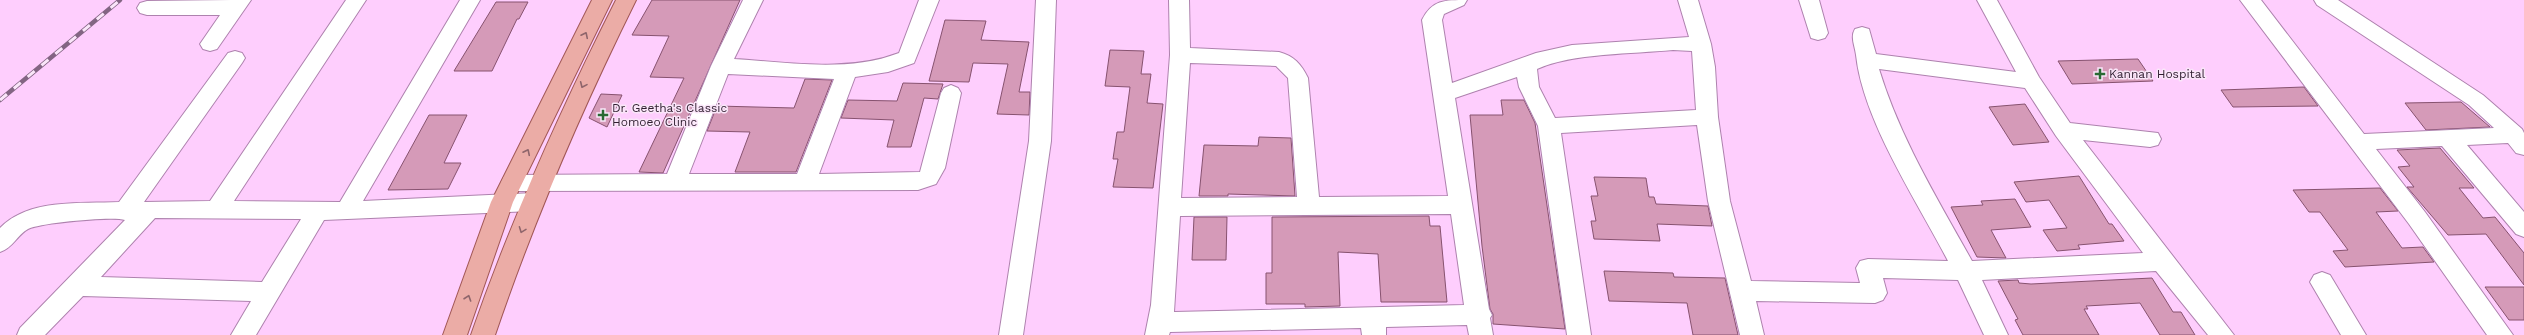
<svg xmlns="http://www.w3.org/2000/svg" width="2524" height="335" viewBox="0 0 2524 335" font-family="'Work Sans',sans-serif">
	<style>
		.building { fill: #d59ab8; stroke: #87526f }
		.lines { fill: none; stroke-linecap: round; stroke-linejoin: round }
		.minor-casing { stroke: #ae82ae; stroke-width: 2 }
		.major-casing { stroke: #a15756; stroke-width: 2 }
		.minor { fill: #fff; fill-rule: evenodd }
		.major { fill: #ebaca6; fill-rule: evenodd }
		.rail-casing { stroke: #836583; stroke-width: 4.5 }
		.rail { stroke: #fae6f9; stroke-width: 3; stroke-dasharray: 9; stroke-linecap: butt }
		.oneway { stroke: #8e656b }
		.poi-dot { fill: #2a6a34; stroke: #fae6f9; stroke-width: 1.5 }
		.labels { text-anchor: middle; stroke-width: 3; stroke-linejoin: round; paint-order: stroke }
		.poi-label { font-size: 12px; fill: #301e30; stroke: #fae6f9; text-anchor: start }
	</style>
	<rect width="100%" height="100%" fill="#fecefd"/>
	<path class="building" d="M652,0H740L663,173L639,172L684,78L650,77L669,36L632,35Z
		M496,2H528L519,19H517L492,71H454Z
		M945,20L986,21L981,40L1029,42L1019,92H1030L1029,115L997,114L1008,64L973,63L969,82L929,81Z
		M1110,50L1144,51L1141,74H1151L1147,103L1163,104L1153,188L1113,187L1118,159H1113L1117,132H1124L1130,87L1105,86Z
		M2138,59L2153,81L2072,84L2058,61Z
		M805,79L832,80L796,172H735L750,132L707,131L717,106L794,108Z
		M903,83L943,84L938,99L924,98L911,147H887L894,120L841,118L848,100L897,101Z
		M2304,87L2318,106L2233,107L2221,90Z
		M601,94L622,95L607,127L589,118Z
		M1501,100H1524L1535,123L1565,329L1493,324V314L1490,309L1482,246L1470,115H1503Z
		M2461,102L2490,127L2426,130L2405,103Z
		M2025,104L2049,142L2013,145L1989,107Z
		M429,115H467L444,163H461L448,189L388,190Z
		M1259,137L1291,138L1295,196L1228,194V196H1199L1204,145L1258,146Z
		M2440,148L2474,188H2459L2483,218L2495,217L2524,253V285L2486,234L2448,235L2407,187H2414L2398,167L2410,166L2397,150Z
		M2079,176L2109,224H2112L2124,241L2078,245L2080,249L2057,251L2043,230L2067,228L2049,200L2026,202L2014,182Z
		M1594,177L1646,178L1649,197H1654L1656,204L1708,206L1712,226L1657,224L1660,241L1594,239L1591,221H1596L1591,196H1598Z
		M2380,188L2398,211L2376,212L2402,248L2423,247L2434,262L2345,267L2333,251L2348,250L2320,212H2309L2293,190Z
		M2015,199L2031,227L1991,230L2006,258L1977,257L1951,207L1983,205L1981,201Z
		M1429,216L1430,226H1440L1447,302H1381L1378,254L1338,252L1340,306L1305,307V304H1266V273H1272V217Z
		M1194,217H1227L1226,260H1192Z
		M1604,271L1673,273L1674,277L1725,278L1738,335H1693L1687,303L1609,301Z
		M2152,278L2173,312H2181L2195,335H2160L2140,303L2086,306L2088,309H2084L2099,335H2023L2015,320L2018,319L1998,281L2018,280L2019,283L2031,284Z
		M2485,287H2524V320H2509Z"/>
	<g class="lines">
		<g class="minor-casing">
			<path id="minor" d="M231,0H251L217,49L210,51L203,49L200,44L220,15H147L140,13L137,8L140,3L147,1Z
				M346,0H366L234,201L340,202L460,0H480L363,201L533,193L541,196L544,202L541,208L533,211L324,220L256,335H231L251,301L83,296L45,335H17L20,328L125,220C112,216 41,223 28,229C17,235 13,248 0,252V228C29,198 81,204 119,202L228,53L235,51L242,53L245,58L242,63L144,202L210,201ZM155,218L301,219L262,282L101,277Z
				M743,0H763L734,59C788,62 847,73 899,53L919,0H939L914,63L888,72L855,77L819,174L920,172L941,93L944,88L951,85L958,88L961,93L945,168L936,184L918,190L512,191L504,189L501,183L504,177L512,175L667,174L711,66ZM728,74L834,79L797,174H689Z
				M1036,0H1056L1051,141L1023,335H999L1029,141Z
				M1169,0H1189L1190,48L1279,52C1294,56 1301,64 1308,78L1319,197L1448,196L1422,20C1432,0 1444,0 1467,0L1464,5L1444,14L1442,20L1452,83L1536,53L1572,45L1689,37L1678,0H1698L1711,44L1715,67L1718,117L1730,201L1751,281L1860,283L1856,268L1860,261L1868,259L1948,261C1917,201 1863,121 1856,55C1855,46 1850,37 1855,29L1862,27L1869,29L1876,54L2016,72L1977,0H1997L2039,77L2070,123L2158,133L2161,139L2158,145L2150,147L2083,140L2234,335H2208L2156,271L1982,280L2008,335H1984L1958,280L1883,278L1887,293L1883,300L1875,303L1756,301L1764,335H1740L1708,201L1697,125L1561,133L1591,335H1567L1538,126L1519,87L1517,77L1455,98L1489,309L1492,315L1490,318L1493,335H1469L1467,325L1386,327V335H1362L1361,328L1170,332L1169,335H1145L1151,305L1170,55ZM1673,50L1692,51L1696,110L1555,118L1539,87L1537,69C1572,53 1633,54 1673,50ZM1190,63L1276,66L1288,78L1297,197L1181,198ZM1879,69L2025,88L2056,136L2143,253L1972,261C1937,198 1900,138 1879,69ZM1451,214L1464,305L1174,312L1180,216Z
				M1799,0H1819L1828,33L1825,38L1818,40L1811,38Z
				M2240,0H2261L2364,134L2494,128L2469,105L2317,5L2314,0H2338L2483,95L2522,129L2524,133V155L2516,153L2508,143L2467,145L2524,212V237L2516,234L2442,146L2376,149L2425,212L2513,335H2487L2409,224Z
				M2322,272L2330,275L2366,335H2341L2310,282L2314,275Z"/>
		</g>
		<g class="major-casing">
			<path id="major" d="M592,0H612L513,202L467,335H443L491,202Z
				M616,0H636C582,109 534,220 495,335H471C511,220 561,109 616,0Z"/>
		</g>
		<use href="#minor" class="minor"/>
		<use href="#major" class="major"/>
		<g class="rail-casing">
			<path id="rail" d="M0,100L120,0"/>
		</g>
		<use href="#rail" class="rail"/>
	</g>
	<defs><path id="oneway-chevron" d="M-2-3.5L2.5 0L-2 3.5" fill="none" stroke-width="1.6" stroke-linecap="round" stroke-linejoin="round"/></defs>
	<g class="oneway">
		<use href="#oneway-chevron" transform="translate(585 35) rotate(-64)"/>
		<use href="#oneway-chevron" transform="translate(583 85) rotate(114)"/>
		<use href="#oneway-chevron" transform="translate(527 152) rotate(-64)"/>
		<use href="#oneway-chevron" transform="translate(522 230) rotate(111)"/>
		<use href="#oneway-chevron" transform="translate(468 298) rotate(-71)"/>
	</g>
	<g class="poi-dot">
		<path d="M2098 68h4v4h4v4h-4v4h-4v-4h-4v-4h4z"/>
		<path d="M601 109h4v4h4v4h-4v4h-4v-4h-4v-4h4z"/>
	</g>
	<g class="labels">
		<g class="poi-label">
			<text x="2109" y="78">Kannan Hospital</text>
			<text x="612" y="112">Dr. Geetha's Classic<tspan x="612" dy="14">Homoeo Clinic</tspan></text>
		</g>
	</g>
</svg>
